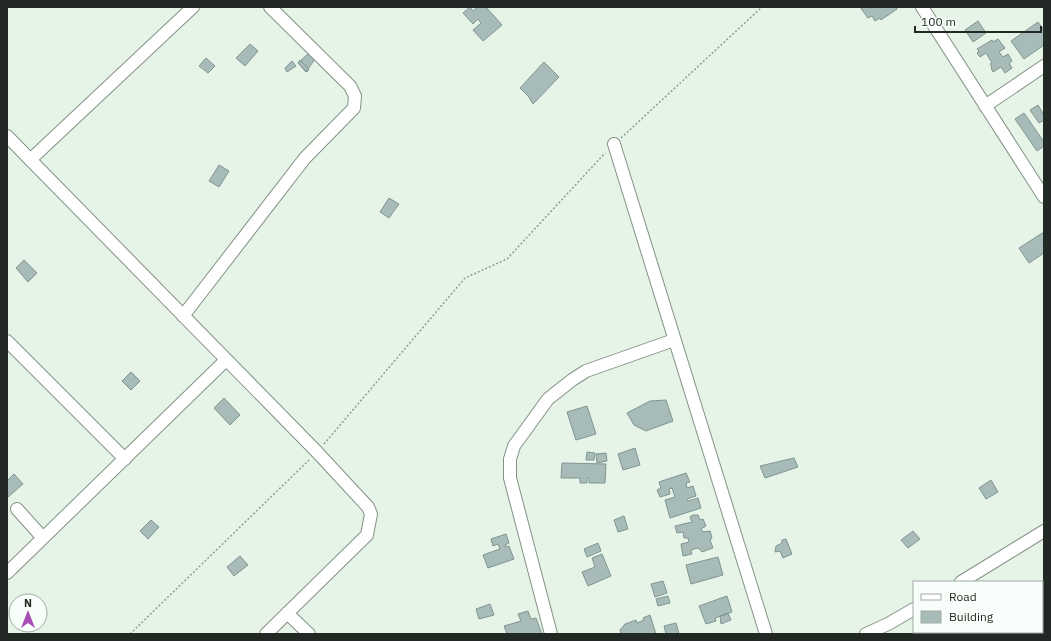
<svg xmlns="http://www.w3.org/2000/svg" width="1051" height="641" viewBox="0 0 1051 641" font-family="'IBM Plex Sans',sans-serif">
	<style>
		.building { fill: #a7bcb8; stroke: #809491 }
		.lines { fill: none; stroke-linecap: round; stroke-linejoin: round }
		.minor-casing { stroke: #849286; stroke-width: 14 }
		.path { stroke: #919c93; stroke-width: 1.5; stroke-dasharray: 2 2; stroke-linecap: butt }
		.minor { stroke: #fff; stroke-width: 12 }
	</style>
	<rect width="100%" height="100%" fill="#e5f4e7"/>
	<path class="building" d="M470,7L473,11L477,7H486L502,25L483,41L473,30L481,23L478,19L473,24L463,13Z
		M860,7H896L897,9L881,20L880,18L875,21L872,16L868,18Z
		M978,21L986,33L973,42L965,30Z
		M1038,22L1044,30V45L1024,59L1011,41Z
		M998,39L1005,48L999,52L1003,57L1008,54L1012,61L1009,63L1012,68L1005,73L1001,67L993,72L991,68L992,67L990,64L992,63L986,53L980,57L977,53L979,51L977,49L992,40L993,42Z
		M250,44L258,51L245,66L236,58Z
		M310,52L315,59L306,72L298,63Z
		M206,58L215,66L208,73L199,66Z
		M300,60L309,69L307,72L298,63Z
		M292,61L296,66L287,72L285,68Z
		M544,62L559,77L533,104L528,96L520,88Z
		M1038,105L1044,115V120L1039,123L1030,110Z
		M1024,113L1044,142V146L1037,151L1015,119Z
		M219,165L229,171L219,187L209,181Z
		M389,198L399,204L389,218L380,212Z
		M1044,232V253L1029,263L1019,248Z
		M24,260L37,273L28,282L16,268Z
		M131,372L140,381L131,390L122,381Z
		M224,398L240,415L230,425L214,408Z
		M666,400L673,421L646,431L634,425L627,413L650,401Z
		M587,406L596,434L576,440L567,412Z
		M635,448L640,465L623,470L618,454Z
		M587,452L595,453L594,460H586Z
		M606,453L607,461L597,463L596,454Z
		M794,458L798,467L765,478L760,466Z
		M562,463L606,464L605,483H589V478H587V483H580V478H561Z
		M686,473L690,482L686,483L687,488L693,486L696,496L687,499L688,501L698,498L701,508L670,518L665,500L675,497L672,488L669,489L670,494L660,497L657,490L661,488L659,482Z
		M14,474L23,484L7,498V481Z
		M991,480L998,492L986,499L979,488Z
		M693,515H698L700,520L703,519L706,526L701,529L703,532L710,531L712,538L710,540L713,548L702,552L698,548L691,550L692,554L683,556L681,544L689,542L688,538H684L683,532L677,533L675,526L692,522L690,517Z
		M624,516L628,529L618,532L614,520Z
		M151,520L159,527L148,539L140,531Z
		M913,531L920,539L908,548L901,540Z
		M506,534L509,543L505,545L506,547L509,546L514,559L488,568L483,555L500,549L498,544L493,546L491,539Z
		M786,539L792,554L783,558L780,551L775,552L776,546L782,543V540Z
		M598,543L601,551L587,557L584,549Z
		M602,554L611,576L588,586L582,572L595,567L592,558Z
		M240,556L248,565L234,576L227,567Z
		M718,557L723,575L691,584L686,565Z
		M663,581L667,593L655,597L651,584Z
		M668,596L670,603L658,606L656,599Z
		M727,596L732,612L715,618L716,621L706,624L699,606Z
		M490,604L494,615L479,619L476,609Z
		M528,611L531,619L536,618L542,634H507L504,626L521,621L518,614Z
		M728,613L731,620L721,624L720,616Z
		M650,615L656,634H621L620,630L625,624L636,620L637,623L644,620L643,618Z
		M676,623L679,634H666L664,626Z
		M973,632H1017L1018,634H975Z"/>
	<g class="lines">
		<g class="minor-casing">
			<path id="minor" d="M922,7L1044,197
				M985,106L1044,66
				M7,136L317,452L368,507L371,514L367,535L266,634
				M614,144L766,634
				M30,160L193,7
				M183,316L305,158L354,108L355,96L350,86L270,7
				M7,341L125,459
				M17,509L43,538
				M7,573L226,360
				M961,582L1044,531
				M287,613L309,634
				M551,634L510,478V459L514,446L548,399L572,380L586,371L674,340
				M866,634L888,624L914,609"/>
		</g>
		<path class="path" d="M621,138L762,7
			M324,444L465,278L507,259L605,153
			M130,634L309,460"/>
		<use href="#minor" class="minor"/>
	</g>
	<rect width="1051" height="641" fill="none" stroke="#222823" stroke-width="16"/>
	<rect x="913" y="581" width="130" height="52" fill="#f8fef9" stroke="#a2a8a3"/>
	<rect x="921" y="594" width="20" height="6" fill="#ffffff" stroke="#a2a8a3"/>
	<text x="949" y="601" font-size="12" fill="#222823">Road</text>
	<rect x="921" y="611" width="20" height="12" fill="#a7bcb8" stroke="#a2a8a3"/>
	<text x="949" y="621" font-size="12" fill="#222823">Building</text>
	<g transform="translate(28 613)"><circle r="19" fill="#f8fef9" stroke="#a2a8a3"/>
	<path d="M0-3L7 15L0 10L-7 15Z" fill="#a94db7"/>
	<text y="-6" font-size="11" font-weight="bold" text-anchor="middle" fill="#222823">N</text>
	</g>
	<path d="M915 26v6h126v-6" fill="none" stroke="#222823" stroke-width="2"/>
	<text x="921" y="26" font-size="12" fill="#222823" stroke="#f8fef9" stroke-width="3" paint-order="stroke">100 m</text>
</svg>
